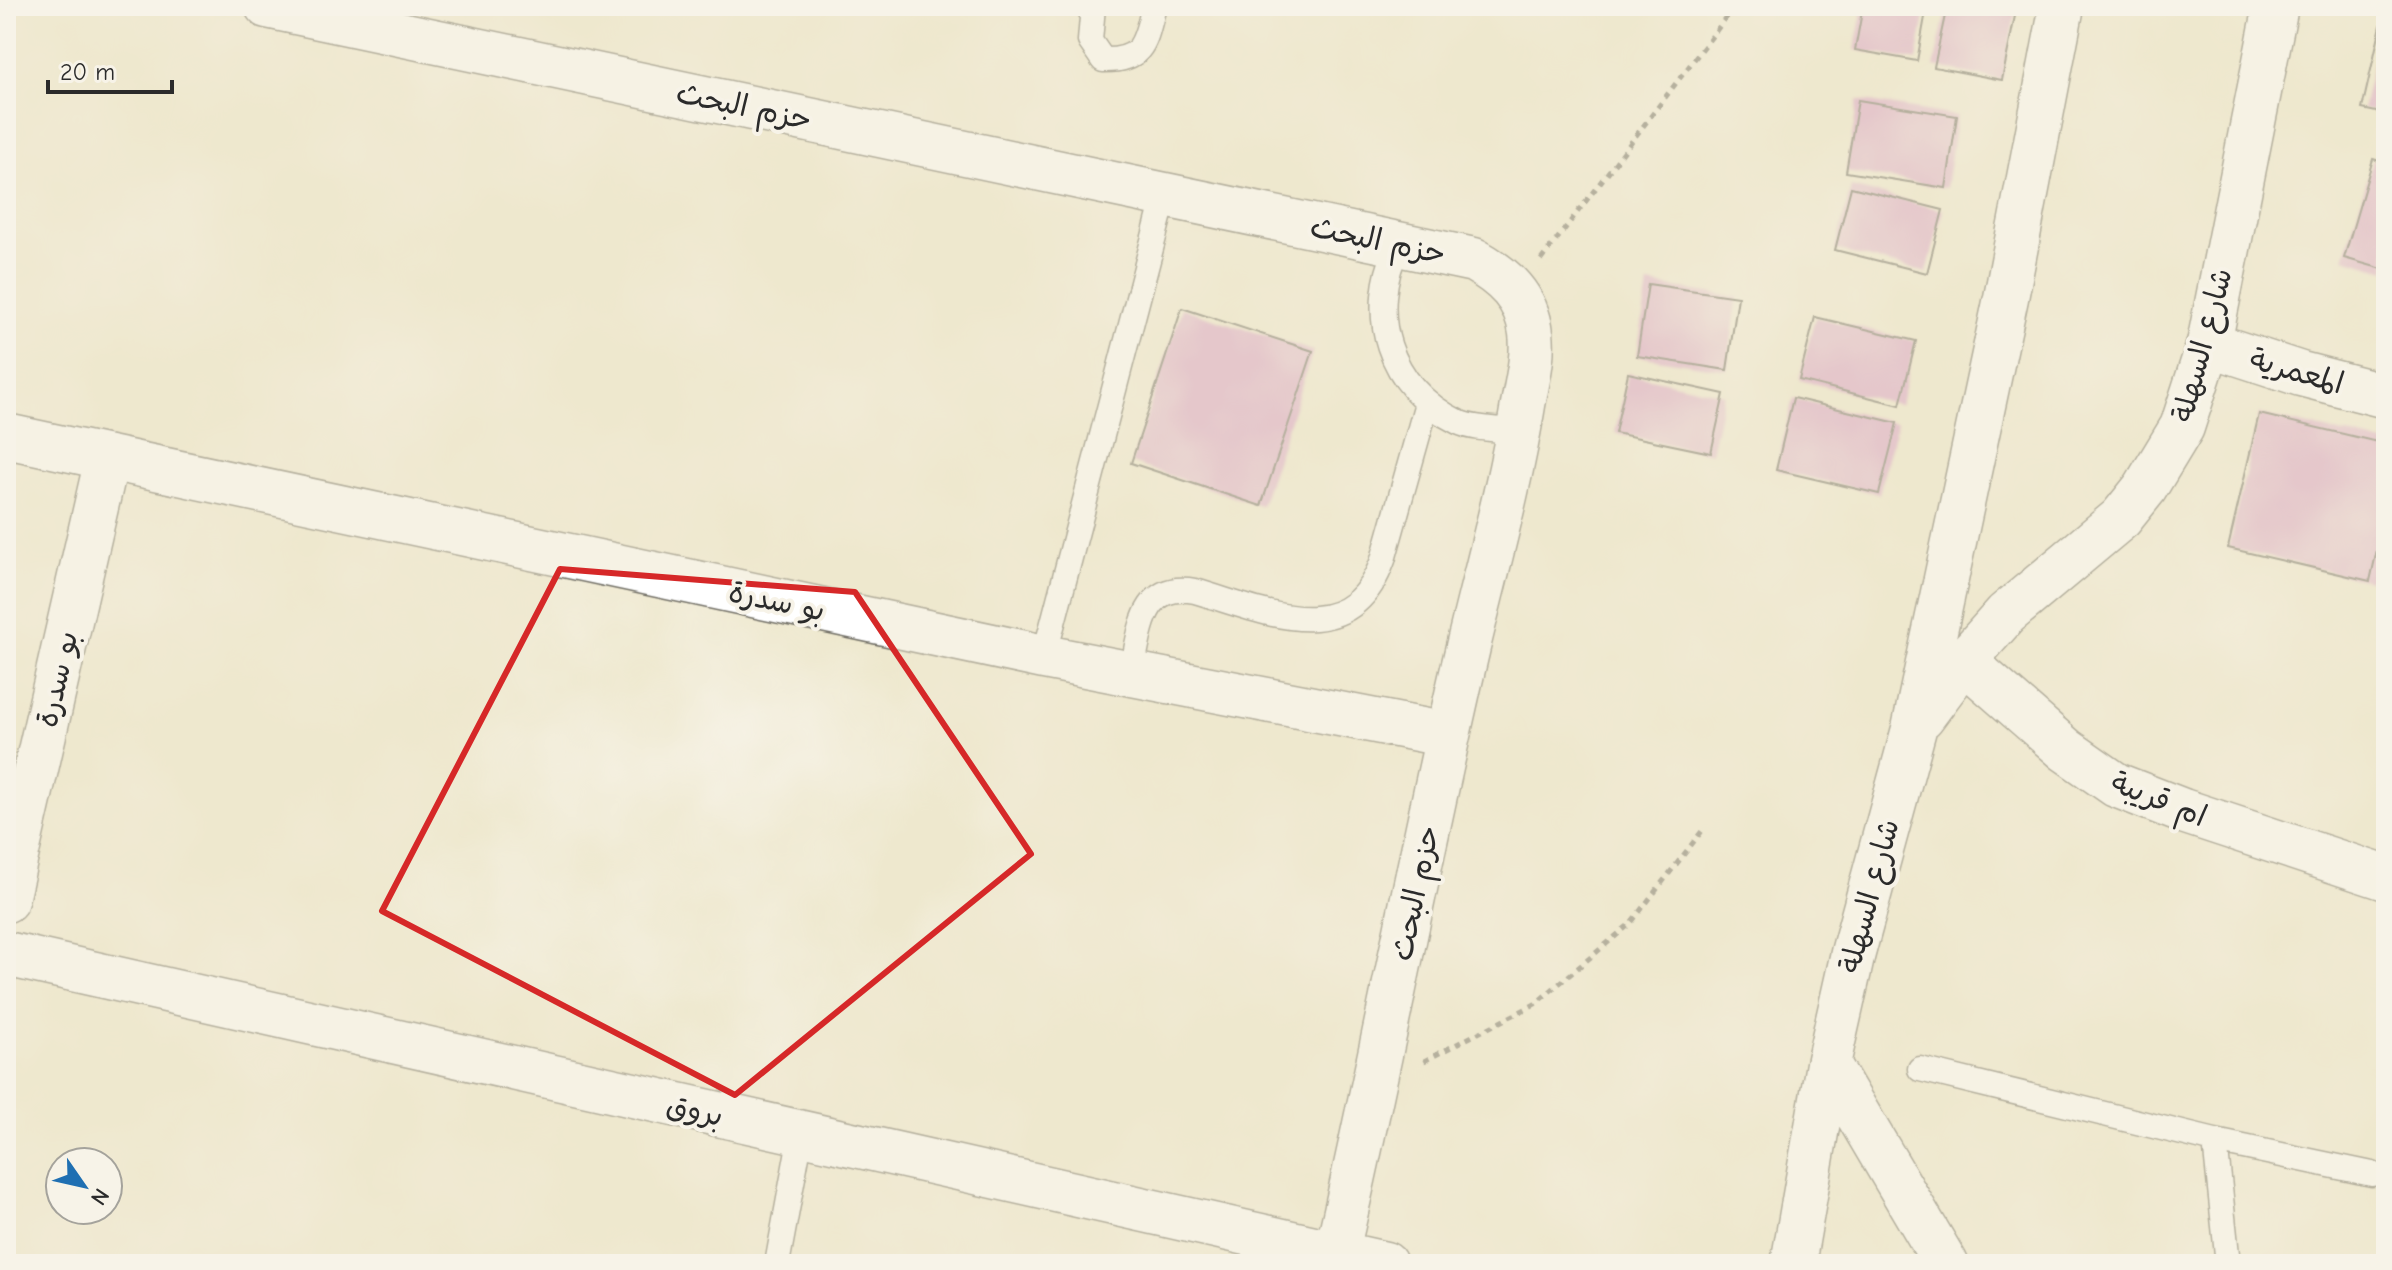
<svg xmlns="http://www.w3.org/2000/svg" width="2392" height="1270" viewBox="0 0 2392 1270" font-family="'Comic Neue','Playpen Sans Arabic',sans-serif">
	<style>
		.building { fill: #d9a1c8 }
		.lines { fill: none; stroke-linecap: round; stroke-linejoin: round }
		.service-casing { stroke: #6f6d64; stroke-width: 27 }
		.minor-casing { stroke: #6f6d64; stroke-width: 47 }
		.tertiary-casing { stroke: #6f6d64; stroke-width: 47 }
		.path { stroke: #6f6d64; stroke-width: 5; stroke-dasharray: 6 6; stroke-linecap: butt }
		.service { stroke: #fff; stroke-width: 24 }
		.minor { stroke: #fff; stroke-width: 44 }
		.tertiary { stroke: #fff; stroke-width: 44 }
		.marked { fill: none; stroke: #d62828; stroke-width: 6; stroke-linejoin: round }
		.labels { text-anchor: middle; stroke-width: 8; stroke-linejoin: round; paint-order: stroke }
		.street-label { font-size: 30px; fill: #2b2b2b; stroke: #f7f3e8 }
	</style>
	<rect width="100%" height="100%" fill="#f7f3e8"/>
	<filter id="ink" filterUnits="userSpaceOnUse"><feTurbulence type="fractalNoise" baseFrequency=".0125" numOctaves="2"/><feDisplacementMap in="SourceGraphic" scale="16" xChannelSelector="R" yChannelSelector="G"/><feConvolveMatrix kernelMatrix="1 2 1 2 8 2 1 2 1" color-interpolation-filters="sRGB"/></filter>
	<filter id="wash" filterUnits="userSpaceOnUse"><feTurbulence type="fractalNoise" baseFrequency=".006" numOctaves="4" result="noise"/><feDisplacementMap in="SourceGraphic" scale="32" xChannelSelector="R" yChannelSelector="G"/><feGaussianBlur stdDeviation="1.8" result="paint"/><feColorMatrix in="noise" values="0 0 0 0 0 0 0 0 0 0 0 0 0 0 0 0 0 1.4 0 .05"/><feComposite in="paint" operator="in"/></filter>
	<g filter="url(#wash)">
		<rect width="100%" height="100%" fill="#eee8ce"/>
		<g id="blocks">
			<path class="building" d="M1863,6H1927L1917,61L1855,50Z
				M1947,6H2017L2002,80L1934,67Z
				M2385,8H2386V114L2362,109Z
				M1858,100L1957,116L1946,188L1846,172Z
				M2373,159L2386,163V270L2344,258Z
				M1851,187L1943,210L1927,273L1835,250Z
				M1648,284L1738,297L1727,370L1637,356Z
				M1182,308L1313,351L1261,506L1131,463Z
				M1815,317L1916,341L1900,405L1799,380Z
				M1628,373L1724,394L1711,453L1615,433Z
				M1793,398L1897,423L1879,494L1776,470Z
				M2259,414L2386,444V510L2370,581L2228,548Z"/>
		</g>
	</g>
	<g filter="url(#ink)">
		<use href="#blocks" fill-opacity="0" stroke="#6f6d64" stroke-width="2"/>
		<g class="lines">
			<g class="service-casing">
				<path id="service" d="M1093,6L1090,41L1103,60C1145,61 1145,40 1154,6
					M1399,244C1365,313 1388,388 1458,422C1474,430 1501,429 1519,431
					M1044,657L1165,195
					M1131,674C1141,634 1140,581 1195,591C1265,611 1349,654 1383,560L1427,403
					M1920,1069L2215,1141L2372,1174
					M2215,1141L2228,1264
					M777,1264L801,1134"/>
			</g>
			<g class="minor-casing">
				<path id="minor" d="M267,6L1474,260C1503,276 1527,297 1531,333C1534,356 1527,382 1523,405C1510,486 1487,567 1468,647C1421,848 1383,1051 1337,1251
					M2209,344L2301,374L2386,396
					M6,436L1044,657L1448,735
					M1964,661L2066,750L2116,785L2183,811L2386,878
					M6,900L107,459
					M6,954L1385,1264"/>
			</g>
			<g class="tertiary-casing">
				<path id="tertiary" d="M1922,717L1964,661L2006,614L2121,518L2145,488L2182,427L2209,344L2276,6
					M1828,1064L1946,1264
					M1793,1264L1828,1064L1853,953L1914,729L2006,298L2062,6"/>
			</g>
			<path class="path" d="M1541,260L1735,6
				M1424,1061L1535,1004L1630,924L1702,831"/>
			<use href="#service" class="service"/>
			<use href="#minor" class="minor"/>
			<use href="#tertiary" class="tertiary"/>
		</g>
	</g>
	<path d="M0 0H2392V1270H0ZM560,569L855,592L1031,854L735,1095L382,911Z" fill="#eee8ce" fill-opacity=".55" fill-rule="evenodd"/>
	<path class="marked" d="M560,569L855,592L1031,854L735,1095L382,911Z"/>
	<g class="labels">
		<g class="street-label">
			<text transform="translate(744 106) rotate(12)" y="10">حزم البحث</text>
			<text transform="translate(1378 240) rotate(12)" y="10">حزم البحث</text>
			<text transform="translate(2202 345) rotate(-75)" y="10">شارع السهلة</text>
			<text transform="translate(2297 371) rotate(16)" y="10">المعمرية</text>
			<text transform="translate(777 601) rotate(12)" y="10">بو سدرة</text>
			<text transform="translate(57 679) rotate(-77)" y="10">بو سدرة</text>
			<text transform="translate(2159 799) rotate(22)" y="10">ام قريبة</text>
			<text transform="translate(1415 893) rotate(-78)" y="10">حزم البحث</text>
			<text transform="translate(1869 896) rotate(-75)" y="10">شارع السهلة</text>
			<text transform="translate(695 1110) rotate(13)" y="10">بروق</text>
		</g>
	</g>
	<rect width="2392" height="1270" fill="none" stroke="#f7f3e8" stroke-width="32"/>
	<g transform="translate(84 1186) rotate(124)"><circle r="38" fill="#f7f3e8" stroke="#a5a39c" stroke-width="2"/>
	<path d="M0-6L14 30L0 20L-14 30Z" fill="#1f6fb2"/>
	<text y="-12" font-size="22" font-weight="bold" text-anchor="middle" fill="#2b2b2b">N</text>
	</g>
	<path d="M48 80v12h124v-12" fill="none" stroke="#2b2b2b" stroke-width="4"/>
	<text x="60" y="80" font-size="24" fill="#2b2b2b" stroke="#f7f3e8" stroke-width="6" paint-order="stroke">20 m</text>
</svg>
